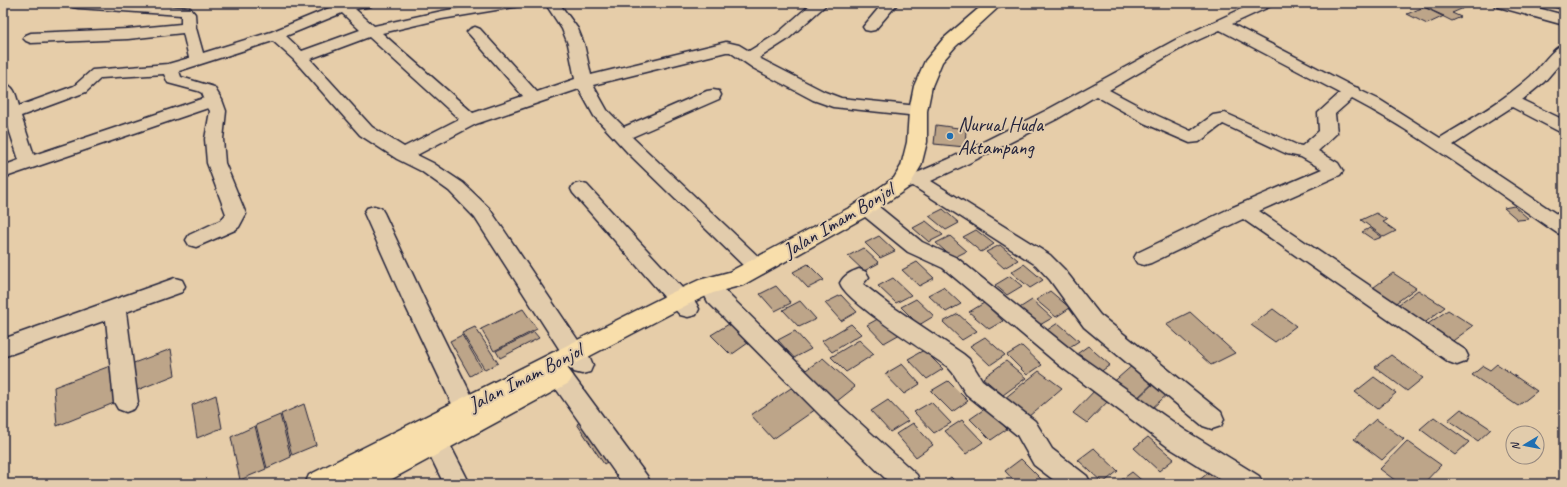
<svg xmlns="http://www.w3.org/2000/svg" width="1567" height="487" viewBox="0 0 1567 487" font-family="Caveat,sans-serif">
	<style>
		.building { fill: #bda589; stroke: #22223b }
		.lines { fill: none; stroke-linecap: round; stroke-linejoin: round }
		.minor-casing { stroke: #22223b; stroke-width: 3 }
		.secondary-casing { stroke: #22223b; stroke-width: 3 }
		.trunk-casing { stroke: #22223b; stroke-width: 3 }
		.minor { fill: #e2ccac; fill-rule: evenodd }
		.secondary { fill: #e2ccac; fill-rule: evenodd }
		.trunk { fill: #f8deab; fill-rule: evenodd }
		.poi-dot { fill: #1f6fb2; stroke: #e2ccac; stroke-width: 1.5 }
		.labels { text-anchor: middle; stroke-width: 4; stroke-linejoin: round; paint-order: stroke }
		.poi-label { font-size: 20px; fill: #22223b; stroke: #e2ccac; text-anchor: start }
		.street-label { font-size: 20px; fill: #22223b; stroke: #e2ccac }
	</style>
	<rect width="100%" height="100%" fill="#e6cda9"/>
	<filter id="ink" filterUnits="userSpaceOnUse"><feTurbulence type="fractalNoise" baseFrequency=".025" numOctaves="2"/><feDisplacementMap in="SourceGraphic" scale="8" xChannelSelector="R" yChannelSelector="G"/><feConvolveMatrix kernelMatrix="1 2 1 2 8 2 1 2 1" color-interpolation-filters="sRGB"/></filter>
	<g filter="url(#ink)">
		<path class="building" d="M1434,3H1457L1466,7L1452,13L1461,17L1452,21L1424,7Z
			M1537,3H1564V10Z
			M1424,7L1444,16L1427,24L1407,14Z
			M936,125L966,129L965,147L934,144Z
			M1514,206L1529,219L1518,220L1504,208Z
			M943,209L959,223L946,230L929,216Z
			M1376,213L1387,220L1383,222L1396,231L1384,237L1361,220Z
			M926,221L943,235L929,242L913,228Z
			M1370,228L1382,237L1374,240L1362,232Z
			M976,230L994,244L981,252L963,237Z
			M879,236L895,251L880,258L865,243Z
			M950,236L967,251L953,258L936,243Z
			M1000,245L1018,260L1004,268L986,252Z
			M863,248L879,263L864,271L848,256Z
			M917,262L934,278L919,286L902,270Z
			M808,264L824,280L808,288L793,272Z
			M1024,264L1043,280L1030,288L1011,272Z
			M1393,273L1416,288L1393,305L1370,290Z
			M1010,276L1022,286L1007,295L995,285Z
			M893,278L911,295L896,303L878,286Z
			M776,286L791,303L775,311L760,294Z
			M943,287L961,304L946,312L928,295Z
			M1418,290L1445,307L1422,325L1395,307Z
			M1050,291L1070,308L1056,317L1036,300Z
			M841,295L857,312L841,321L825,303Z
			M916,299L934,316L919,325L901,307Z
			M1032,300L1052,318L1038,326L1018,309Z
			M800,301L816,319L799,327L783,310Z
			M984,303L1003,321L989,329L969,312Z
			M523,309L537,329L494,351L481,329Z
			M1273,309L1296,326L1275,342L1251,325Z
			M1448,310L1473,326L1450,343L1425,326Z
			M1190,312L1235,353L1211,365L1166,324Z
			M958,314L977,331L962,340L943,322Z
			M883,316L900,334L884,343L867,325Z
			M1058,323L1079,341L1065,350L1044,332Z
			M729,324L748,343L731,355L711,335Z
			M851,324L861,334L832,352L822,341Z
			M475,327L498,363L485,370L462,333Z
			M795,331L811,349L794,358L778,340Z
			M534,332L539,338L500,358L496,351Z
			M462,335L482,369L470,376L450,341Z
			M985,337L1005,355L990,365L970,346Z
			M859,340L874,354L846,372L831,357Z
			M1022,346L1042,365L1027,375L1007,355Z
			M1088,346L1110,365L1096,375L1074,356Z
			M171,349L175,375L135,391L131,364Z
			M924,350L943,369L927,379L908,359Z
			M1391,355L1423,378L1407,391L1375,367Z
			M823,358L855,387L836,402L803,372Z
			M1006,361L1026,378L1003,395L983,378Z
			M902,364L920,384L904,394L885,374Z
			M1134,364L1156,380L1133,402L1110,385Z
			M1497,364L1537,391L1518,406L1472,375L1483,366L1490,370Z
			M110,366L114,403L57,426L54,387Z
			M1039,371L1062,388L1028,417L1005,398Z
			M1374,377L1396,393L1377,409L1355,392Z
			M948,381L968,401L952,412L931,391Z
			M1155,382L1170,392L1150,410L1136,400Z
			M797,384L819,407L773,439L751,415Z
			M1098,387L1112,397L1087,423L1073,413Z
			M216,395L222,428L197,438L192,405Z
			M888,400L908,421L890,432L871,411Z
			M931,402L951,423L934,433L914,412Z
			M304,404L316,445L292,455L281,414Z
			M986,408L1007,429L991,440L970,419Z
			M1461,409L1491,429L1478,441L1448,420Z
			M280,415L291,457L267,468L256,425Z
			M1434,417L1469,442L1455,455L1420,429Z
			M586,418L613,458L604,464L577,424Z
			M1376,419L1404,439L1382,460L1354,439Z
			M962,420L983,442L966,454L945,431Z
			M913,423L933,445L916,457L896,434Z
			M255,426L266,469L240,480L231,437Z
			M1148,437L1174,459L1159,471L1134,448Z
			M1407,441L1441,465L1423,484H1400L1380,469Z
			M1094,448L1118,471L1103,483L1078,460Z
			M1021,459L1045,483L1017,484L1005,471Z
			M1213,469L1230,484H1201L1198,481Z
			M1132,472L1146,484L1117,483Z
			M951,477L958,484H941Z"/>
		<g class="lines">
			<g class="minor-casing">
				<path id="minor" d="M71,3H129L190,8L195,14L196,28L203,53L271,32L339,4L373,3L371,6L355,9L374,26L442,11L488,3H521L519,6L514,7L442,19L382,33L473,113L523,96L470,35L467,32L470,29L475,27L480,29L537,92L575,79L568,44L562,29L545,3H559L578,29L584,44L591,75L726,42L739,45L749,51L777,34L812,3H828L787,40L759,58L825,92L841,98L918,106L924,107L926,111L924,115L918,116L833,107L813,100L753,68L730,52H726L593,85L607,110L624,127L707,91L713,90L719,91L721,95L719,99L632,137L764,262L767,267L764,272L757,274L750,272L628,153L594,116L579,89L476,124L417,155L433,163L463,183L489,208L590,358L593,365L590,372L582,374L574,372L475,218L449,191L421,171L397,159L360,135L294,60L273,41L179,71L181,77L214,87L222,100L226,111L223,139L225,163L246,214L239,227L235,230L196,247L189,245L186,240L189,235L221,220L226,214L207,163L205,139L210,111L208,108L3,178V166L19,160L4,114L3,83C15,86 16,95 19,106L74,86L92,70L168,64L189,58L183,33L128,39L31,43L26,41L23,38L26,35L31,33L128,29L181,24V15L78,8L73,7ZM342,13L360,30L302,51L286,36ZM369,37L459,119L404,147L372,127L310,59ZM164,74L168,83L198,91L202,93L204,98L34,155L21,116L86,92L101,78Z
					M883,3H898L875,30L870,31L865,30L863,27Z
					M1254,3H1273L1271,6L1232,24L1352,86L1358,88L1359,90L1380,100L1440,138C1472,119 1504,100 1531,76C1540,67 1554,47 1564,44V59L1544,82L1522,100L1564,120V132L1558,131L1512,107L1453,145L1564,219V235L1557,233C1491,188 1423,136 1352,99L1335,114L1337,133L1318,151L1338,163L1343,171L1340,175L1259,211L1465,350L1468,356L1465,362L1457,365L1449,362L1243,219L1151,263L1144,265L1137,263L1134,258L1137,253L1231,208L1322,169L1301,157L1287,154L1223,124L1199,142L1190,143L1144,123L1096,96L1057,119L961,167L931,181L1050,255L1064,269L1100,315L1221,412L1224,419L1221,426L1212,429L1203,426L1084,327L1050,280L1036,265L913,186L901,189L894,187L892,183L894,179L919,172L949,159L1045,111L1177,39ZM1220,30L1340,93L1318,113L1319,131L1302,146L1297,145L1225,113L1213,115L1191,131L1156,115L1109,90L1187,45Z
					M580,183L587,185L696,303L699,309L696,315L688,317L680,315L573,193L571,189L573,185Z
					M866,201L873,202L922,242L957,258L1075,353L1186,431L1259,476L1263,484H1228L1168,447L1059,365L943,268L908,252L859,212L856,207L859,202Z
					M374,206L381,208L384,213L427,305L485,423L482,430L473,433L464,430L461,423L405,305L364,213L367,208Z
					M859,269L866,272L869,277L863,284L890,305L963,354L969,359L982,380L1035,421L1052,449L1087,476L1091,484H1059L1034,465L1017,435L966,394L953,373L947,366C926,352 846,302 840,283C844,275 851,272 859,269Z
					M175,278L182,280L185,286L182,292L126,312L138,402L134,409L126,412L118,409L114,402L106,320L3,357V339Z
					M716,288L724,290L838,403L917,475L920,484H891L822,417L708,302L705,296L708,290Z
					M560,367L568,369L647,476L651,484H623L552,383L548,376L552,369Z
					M436,432L445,435L470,484H444L424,443L427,435Z"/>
			</g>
			<g class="secondary-casing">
				<path id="secondary" d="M1493,3H1519L1564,15V25L1495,6Z"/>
			</g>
			<g class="trunk-casing">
				<path id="trunk" d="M985,3H1003L955,47L942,62L932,86L927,111V142L921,166L908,188L865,217L743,285L713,293L687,305L567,368L573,376L569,383L383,484H305L309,475L671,293L699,280L729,272L851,207L894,178L901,166L907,142L909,111L914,86L925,61L943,39Z"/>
			</g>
			<use href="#minor" class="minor"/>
			<use href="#secondary" class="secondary"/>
			<use href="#trunk" class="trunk"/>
		</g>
	</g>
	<circle class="poi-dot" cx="950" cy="136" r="4"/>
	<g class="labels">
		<g class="poi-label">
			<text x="958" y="131">Nurual Huda<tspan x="958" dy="23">Aktampang</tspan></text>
		</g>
		<g class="street-label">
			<text transform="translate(838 220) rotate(-31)" y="7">Jalan Imam Bonjol</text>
			<text transform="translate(525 377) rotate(-27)" y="7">Jalan Imam Bonjol</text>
		</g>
	</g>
	<rect width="1567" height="487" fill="none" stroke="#e2ccac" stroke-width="16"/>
	<rect x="8" y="8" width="1551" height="471" fill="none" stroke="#22223b" stroke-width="1.5" filter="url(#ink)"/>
	<g transform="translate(1525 445) rotate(260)"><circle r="19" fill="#e2ccac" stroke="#95887f"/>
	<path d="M0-3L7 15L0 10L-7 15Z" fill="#1f6fb2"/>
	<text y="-6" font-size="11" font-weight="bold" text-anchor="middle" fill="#22223b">N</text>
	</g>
</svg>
